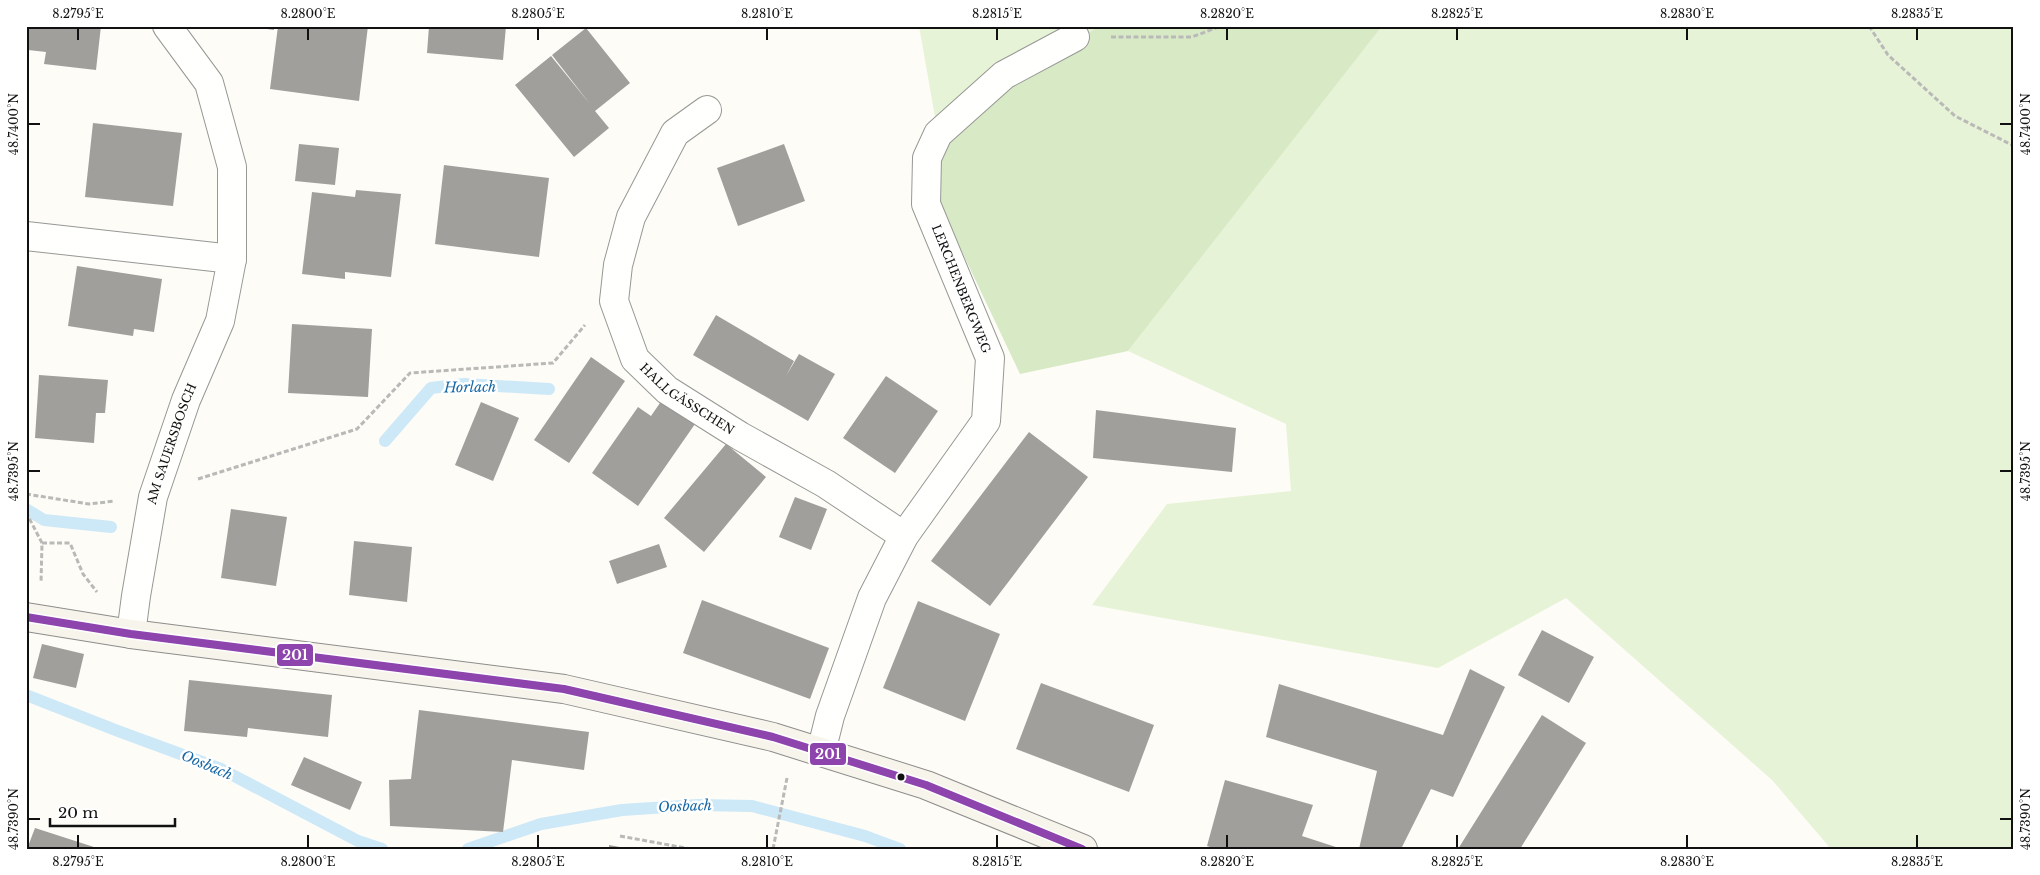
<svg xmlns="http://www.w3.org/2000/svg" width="2040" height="875" viewBox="0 0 2040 875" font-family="'Libre Baskerville',serif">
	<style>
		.green { fill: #e7f3d7 }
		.forest { fill: #d8eac5 }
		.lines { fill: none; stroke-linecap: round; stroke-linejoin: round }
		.stream { stroke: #cde8f7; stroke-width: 12 }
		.building { fill: #a19f9c }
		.minor-casing { stroke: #979795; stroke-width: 30 }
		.secondary-casing { stroke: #8e8d8b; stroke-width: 30 }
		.path { stroke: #b9b9b8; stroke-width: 3; stroke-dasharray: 5 2.5; stroke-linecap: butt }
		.minor { stroke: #fffffe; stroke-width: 28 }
		.secondary { stroke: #f6f4eb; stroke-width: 28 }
		.bus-1-casing { stroke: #fff; stroke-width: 11 }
		.bus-1 { stroke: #8e44ad; stroke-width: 8 }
		.ticks { fill: none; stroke: #111; stroke-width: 2 }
		.bus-dot { fill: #111; stroke: #fff; stroke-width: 2 }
		.labels { text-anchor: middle; stroke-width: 5; stroke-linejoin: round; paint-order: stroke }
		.street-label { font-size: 12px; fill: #111; stroke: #fff }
		.water-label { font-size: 14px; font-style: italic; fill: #1768a6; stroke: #fff }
		.line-badge { stroke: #fff; stroke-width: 2 }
		.badge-label { font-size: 14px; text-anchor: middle; font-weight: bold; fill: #fff }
		.neatline { fill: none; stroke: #111; stroke-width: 2 }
		.ticks-label { font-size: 12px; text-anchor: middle; fill: #111 }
	</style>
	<rect width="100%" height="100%" fill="#fdfcf7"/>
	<path class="green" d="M919,26H2014V849H1831L1772,780L1566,598L1438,668L1092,605L1167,504L1291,491L1286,424L1128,351L1294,138L938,134Z"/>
	<path class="forest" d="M1099,26H1382L1128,351L1020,374L936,197L938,134Z"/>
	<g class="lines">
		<path class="stream" d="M385,441L431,388L464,384L549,389
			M26,509L44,520L111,527
			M26,695L118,731L221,769L358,841L382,849
			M468,849L541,824L622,810L698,805L752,806L865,836L900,849"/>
	</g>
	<path class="building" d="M26,26H101L96,70L44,64L46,52L28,50L29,40H26Z
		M246,26H274V30Z
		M278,26H368L359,101L270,89Z
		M429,26H506L503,60L427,53Z
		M586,28L630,83L595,111L609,128L574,157L515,85L551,56L590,104L552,55Z
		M93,123L182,133L173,206L85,197Z
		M299,144L339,148L335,185L295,181Z
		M784,144L805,201L738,226L717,168Z
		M444,165L549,178L539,257L435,244Z
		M356,190L401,194L391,277L345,272V279L302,274L312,192L355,197Z
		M77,266L162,279L154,332L134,329L133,336L68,326Z
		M716,315L794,361L786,376L799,354L835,374L808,421L693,355Z
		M292,324L372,329L368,397L288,393Z
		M591,357L625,381L569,463L534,440Z
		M39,375L108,380L105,413H96L94,443L35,438Z
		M886,376L938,411L895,473L843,438Z
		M662,400L695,424L638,506L592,473L638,407L651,416Z
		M481,402L519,418L493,481L455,465Z
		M1096,410L1236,428L1232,472L1093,458Z
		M1029,432L1088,477L990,606L931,561Z
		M726,444L766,477L704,552L664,518Z
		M795,497L827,509L811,550L779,537Z
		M231,509L287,517L276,586L221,578Z
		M354,541L412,547L407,602L349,595Z
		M659,544L667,567L617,584L609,561Z
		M702,600L829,648L810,699L683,653Z
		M918,601L1000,634L965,721L883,688Z
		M1542,630L1594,657L1569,703L1518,675Z
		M42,644L84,654L76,688L33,678Z
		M1470,669L1505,687L1453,797L1431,789L1401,849H1359L1377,771L1266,737L1279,684L1443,735Z
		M189,680L332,695L328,737L248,728L247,737L184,731Z
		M1041,683L1154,725L1129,792L1016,749Z
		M419,710L589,732L584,770L512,760L503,832L390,826L389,780L411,779Z
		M1542,715L1586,743L1520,849H1458Z
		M304,757L362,782L350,810L291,785Z
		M1225,780L1313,805L1302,836L1342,849H1216L1207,846Z
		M35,828L97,848V849H27Z
		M609,845L625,848V849H609Z"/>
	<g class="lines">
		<g class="minor-casing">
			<g id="minor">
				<path id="s1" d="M707,110L675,133L631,217L618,265L614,301L635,359L667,390L740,436L826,484L904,536"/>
				<path d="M26,236L232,259"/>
				<path id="s2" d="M131,634L136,596L153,497L186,400L220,321L232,259V167L209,83L167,26"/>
				<path d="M821,752L830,716L872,598L904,536L986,421L990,358L926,204L927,158L938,134L1004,75L1075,37"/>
			</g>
		</g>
		<g class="secondary-casing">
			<path id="secondary" d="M26,617L131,634L564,689L773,737L926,785L1083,849"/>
		</g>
		<path class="path" d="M1869,26L1888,55L1955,116L2014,146
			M1111,37H1192L1221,26
			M198,479L357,429L410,373L553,363L585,325
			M26,494L89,504L115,501
			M26,512L42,543L41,583
			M42,543H70L83,574L97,592
			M620,836L691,849
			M773,849L787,778"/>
		<use href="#minor" class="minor"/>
		<use href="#secondary" class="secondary"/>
		<g class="bus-1-casing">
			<path id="bus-1" d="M26,617L131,634L564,689L773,737L926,785L1082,849"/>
		</g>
		<use href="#bus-1" class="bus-1"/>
	</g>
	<path class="ticks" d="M78,28V40M308,28V40M538,28V40M767,28V40M997,28V40M1227,28V40M1457,28V40M1687,28V40M1917,28V40M28,124H40M2000,124H2012M28,471H40M2000,471H2012M28,819H40M2000,819H2012M78,835V848M308,835V848M538,835V848M767,835V848M997,835V848M1227,835V848M1457,835V848M1687,835V848M1917,835V848"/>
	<circle class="bus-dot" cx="901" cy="777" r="4.5"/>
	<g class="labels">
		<g class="street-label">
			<text transform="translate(961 289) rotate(68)" y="4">LERCHENBERGWEG</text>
			<text dy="4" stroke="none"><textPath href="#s1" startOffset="348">HALLGÄSSCHEN</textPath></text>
			<text dy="4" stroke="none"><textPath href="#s2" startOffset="195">AM SAUERSBOSCH</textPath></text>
		</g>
		<g class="water-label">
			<text transform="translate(470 387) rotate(-1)" y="5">Horlach</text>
			<text transform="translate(207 765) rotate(23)" y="5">Oosbach</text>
			<text transform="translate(685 806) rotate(-2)" y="5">Oosbach</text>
		</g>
	</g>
	<g class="line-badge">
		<rect x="276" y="643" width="38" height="24" rx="5" fill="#8e44ad"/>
		<rect x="809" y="742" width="38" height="24" rx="5" fill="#8e44ad"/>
	</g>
	<g class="badge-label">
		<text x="295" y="660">201</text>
		<text x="828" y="759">201</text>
	</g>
	<rect width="2040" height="875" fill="none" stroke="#ffffff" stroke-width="55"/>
	<path d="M50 818v8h125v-8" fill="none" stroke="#111111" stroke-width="2.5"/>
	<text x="58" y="818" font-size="15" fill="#111111" stroke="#ffffff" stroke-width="4" paint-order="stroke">20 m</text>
	<rect x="28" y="28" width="1984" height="820" class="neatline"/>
	<g class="ticks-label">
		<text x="78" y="18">8.2795°E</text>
		<text x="308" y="18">8.2800°E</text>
		<text x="538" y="18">8.2805°E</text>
		<text x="767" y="18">8.2810°E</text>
		<text x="997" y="18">8.2815°E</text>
		<text x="1227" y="18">8.2820°E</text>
		<text x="1457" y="18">8.2825°E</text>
		<text x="1687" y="18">8.2830°E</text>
		<text x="1917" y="18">8.2835°E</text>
		<text transform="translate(14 124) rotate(-90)" y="4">48.7400°N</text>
		<text transform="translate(2026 124) rotate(-90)" y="4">48.7400°N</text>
		<text transform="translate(14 471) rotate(-90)" y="4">48.7395°N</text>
		<text transform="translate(2026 471) rotate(-90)" y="4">48.7395°N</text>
		<text transform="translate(14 819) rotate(-90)" y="4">48.7390°N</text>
		<text transform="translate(2026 819) rotate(-90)" y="4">48.7390°N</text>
		<text x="78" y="866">8.2795°E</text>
		<text x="308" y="866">8.2800°E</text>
		<text x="538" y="866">8.2805°E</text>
		<text x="767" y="866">8.2810°E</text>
		<text x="997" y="866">8.2815°E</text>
		<text x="1227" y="866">8.2820°E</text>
		<text x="1457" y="866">8.2825°E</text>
		<text x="1687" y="866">8.2830°E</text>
		<text x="1917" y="866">8.2835°E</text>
	</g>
</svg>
